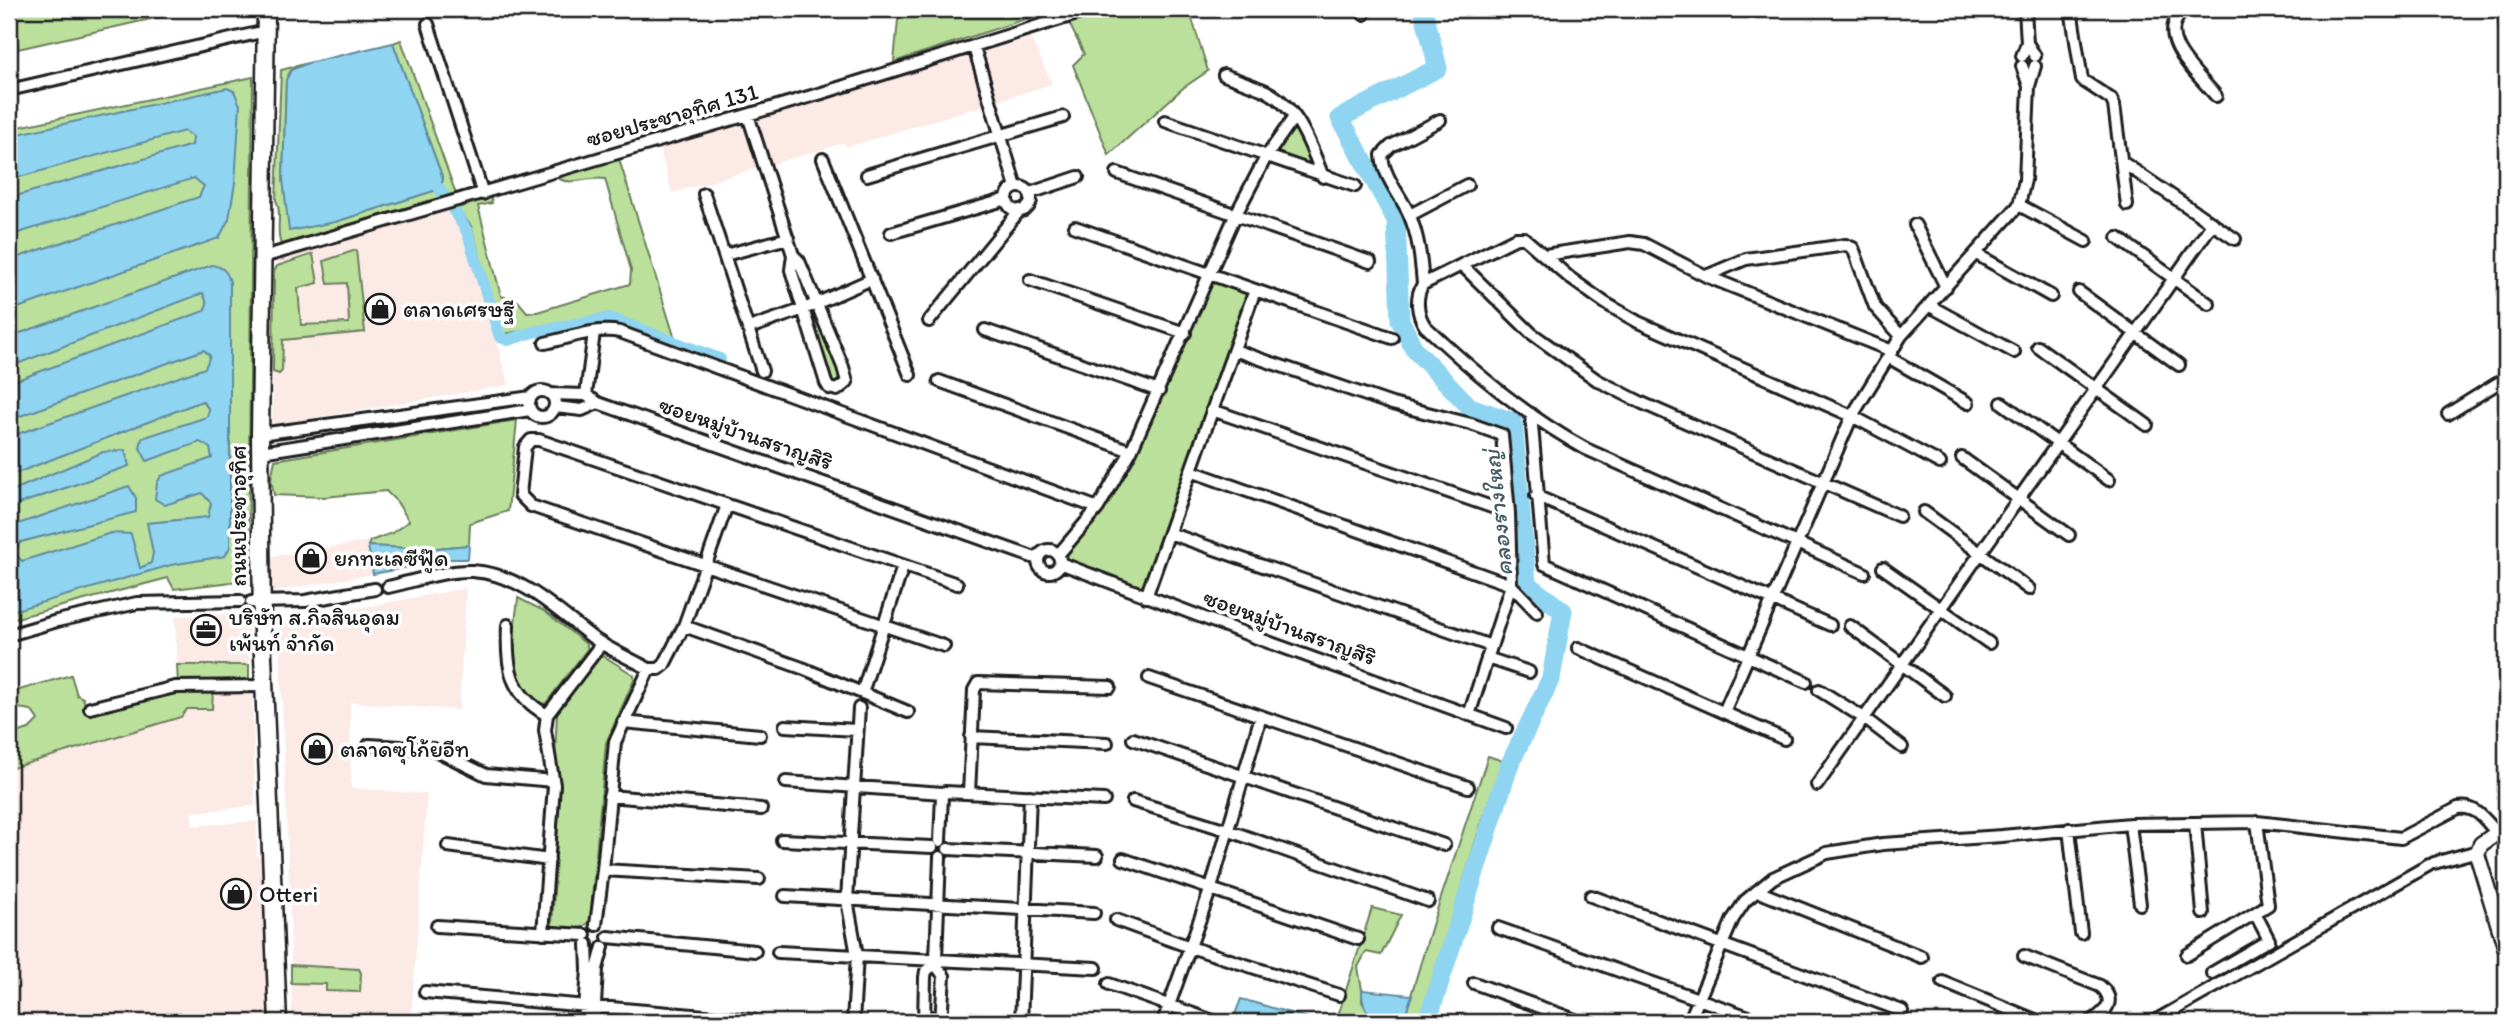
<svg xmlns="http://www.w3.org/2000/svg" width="2515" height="1031" viewBox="0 0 2515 1031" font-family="Itim,'Playpen Sans Thai',sans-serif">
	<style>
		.built { fill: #fceae6 }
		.green { fill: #bae09b; stroke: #6b7e5c; stroke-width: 2 }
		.water { fill: #8fd4f1; stroke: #618a9c; stroke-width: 2 }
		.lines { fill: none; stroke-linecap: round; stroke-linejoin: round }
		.canal { stroke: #8fd4f1; stroke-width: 12 }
		.river { stroke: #8fd4f1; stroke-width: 19 }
		.minor-casing { stroke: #1c1c1c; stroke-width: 16 }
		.tertiary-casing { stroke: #1c1c1c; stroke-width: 19 }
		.secondary-casing { stroke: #1c1c1c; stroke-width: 21 }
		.minor { stroke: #fff; stroke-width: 10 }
		.tertiary { stroke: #fff; stroke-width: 14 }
		.secondary { stroke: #fff; stroke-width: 16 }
		.labels { text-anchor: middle; stroke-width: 7; stroke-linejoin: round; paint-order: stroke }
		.street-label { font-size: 23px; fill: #1c1c1c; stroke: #fff }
		.poi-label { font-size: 23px; fill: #1c1c1c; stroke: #fff; text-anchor: start }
		.water-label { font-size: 24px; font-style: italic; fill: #445c67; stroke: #fff }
	</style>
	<rect width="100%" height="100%" fill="#fff"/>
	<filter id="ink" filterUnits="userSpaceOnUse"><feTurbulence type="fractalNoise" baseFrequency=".0143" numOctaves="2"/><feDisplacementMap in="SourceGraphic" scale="14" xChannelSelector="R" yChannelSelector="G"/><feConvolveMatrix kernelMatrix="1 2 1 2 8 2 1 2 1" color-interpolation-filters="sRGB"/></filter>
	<g filter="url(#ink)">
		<path class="built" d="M1031,38L1052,84L847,147L844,143L672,193L659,146Z
			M457,208L509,385L272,425L274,270L279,260Z
			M370,541L368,546L373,574L271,592L268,567L269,557Z
			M466,588L459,710L350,702L351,788L427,794L411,1022H292L290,909L279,623Z
			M248,614L249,665H177L175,616Z
			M252,690L255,806L191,812L193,826L257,821V856L264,859L267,1022H9V769L181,717L187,709H211L213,691Z"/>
		<path class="green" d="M9,9H195L9,51Z
			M899,9H1056L894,62Z
			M1119,9H1189L1208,71L1183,88L1109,155L1073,65L1084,54L1069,23Z
			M401,40L456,194L281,245C275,230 283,214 276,200L281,70L308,63L291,70L286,80L283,179L287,202L335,222L440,189L443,179L393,43Z
			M253,77L248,580L174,589L168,578L9,620V129Z
			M1293,128L1303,141L1312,160L1309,166L1277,156L1275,152L1280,142Z
			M619,159L675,339L613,315L503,334L471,226L457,208L491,198L492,203L478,206L501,296L518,301L527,312H537L630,284L631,270L605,179C587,176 574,186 559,179L562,173Z
			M356,250L365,332L283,340L282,371L279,374L273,372L274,272L277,266L313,254L318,283L298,288L301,325L349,323L347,283L328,284L324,261Z
			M1213,282L1247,294L1145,587L1141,590L1069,561L1067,554L1094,523L1131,465Z
			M814,312L844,379L836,386L830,384L809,314Z
			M517,420L508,511L470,523L469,545L426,549L368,546L370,541L392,533L409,521L397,502L386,491L324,497L274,495L271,479L275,460Z
			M518,598L544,611L585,643L588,648L546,703C538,706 533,702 528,695C504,668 515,630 518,598Z
			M602,655L634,675V680L606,743L590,922L579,929L552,926L560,787L555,755L557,713Z
			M177,665H249V683L178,685Z
			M71,675L77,695L83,698L89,715L174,692L213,691L212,709H187L181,717L9,769V735L29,729L38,720L31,710L18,708L9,710V693Z
			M1488,756L1503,761L1481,824L1420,1022H1403L1433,922Z
			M1372,908L1401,915L1381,955L1366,952L1358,967L1362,990V1002L1373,1018L1389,1022H1336Z
			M291,965L359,969L361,973L360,992L326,991V984L291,983Z"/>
		<path class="water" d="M393,43L443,179L440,189L335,222L289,231L283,179L286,80L291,70L308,63Z
			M227,88L234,91L240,105L235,183L229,219L219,238L9,311V260L199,197L204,186L194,178L9,236V198L192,145L193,137L184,131L9,180V136Z
			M212,265C223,267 227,271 230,282V547L225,556L171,565L9,612V518L15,525L129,486L136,498V512L21,542L13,552L22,561L111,533L131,534L140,568L151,563L153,553L147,523L208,517L211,503L202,493L165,505L155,499L157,483L161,476L212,458L210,448L200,442L147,461L140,448L142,438L207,417L209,409L202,401L9,476V437L205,368L210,356L204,350L9,420V383L204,311L207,304L203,293L9,367V337Z
			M125,450L129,466L19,504L9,512V492L103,452Z
			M469,545L468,559H449L373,574L368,546L426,549Z
			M1362,990L1412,995L1403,1022C1379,1022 1361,1018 1362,990Z
			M1241,999L1322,1022H1232Z"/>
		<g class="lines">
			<path class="canal" d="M440,189L444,196
				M454,211L467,231L500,337L508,340L533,332L610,318L720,359"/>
			<path class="river" d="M1423,9L1438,68L1340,118L1396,220L1400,320L1414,349L1470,407L1513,422L1527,584L1563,611L1551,678L1509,766L1427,1022"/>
			<g class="minor-casing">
				<path id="minor" d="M1362,9L1364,14
					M2071,9L2082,80L2111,99L2114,105L2127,205
					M2186,9C2151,35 2197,73 2216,96
					M2504,9L2506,30
					M428,24L483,194
					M2027,43L2035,56
					M974,47L1016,187
					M2022,56L2027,43L2025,9
					M2022,66L2029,86
					M1224,75C1238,80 1252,85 1266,91C1298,107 1311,146 1323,177
					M9,90L266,31
					M748,115L793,255L799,261L843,367L847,382L837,390L829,388L826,383L791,270L793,255
					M1165,121L1355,186
					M823,159L910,375
					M2122,162L2235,239
					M1117,173L1370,262
					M867,175L1063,117
					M1007 199a12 12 0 1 1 24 0a12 12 0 1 1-24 0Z
					M1030,193L1078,177
					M704,194L762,371
					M2019,205L2086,241
					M1410,215L1467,185
					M1915,225L1946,287
					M1075,227L1392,338
					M891,233L1007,199
					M2118,238L2209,304
					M1976,254L2051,296
					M725,255L788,238
					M1545,255L1630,242L1644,244L1706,276L1892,351
					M263,257L822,93L1093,9
					M1463,266L1531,333L1597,380L1642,403L1899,516
					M1706,276L1746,259L1846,245L1853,248L1875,307L1901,336
					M1030,280L1185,333
					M1423,284C1421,260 1419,237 1409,214C1401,196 1383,176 1382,155L1391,146L1440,120
					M2079,292L2179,365
					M1930,306L2014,352
					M929,321L1020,210
					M749,328L804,309L872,279
					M985,330L1159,391
					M545,343C569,338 596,327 620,332L1098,508
					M2038,347L2147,425
					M1234,350L1392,404L1471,424L1502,435L1509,513L1511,585L1469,715
					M1888,357L1968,403
					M939,381L1131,451
					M529 404a13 13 0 1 1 26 0a13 13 0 1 1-26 0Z
					M551,394L586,395L598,403L1038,559
					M586,395L594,332
					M2002,403L2109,480
					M555,407L582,410L598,403
					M1212,410L1509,513
					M1531,414L1544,564L1806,682
					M2448,414L2506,378
					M260,434L531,397
					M261,452L530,410
					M1962,458L2069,535
					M1191,471L1511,585L1537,612
					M1536,496L1830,625
					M1924,512L2029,589
					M1169,533L1491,646
					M1038 561a11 11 0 1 1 22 0a11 11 0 1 1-22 0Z
					M1058,555L1098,508L1131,451L1235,216L1266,157L1294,117
					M1060,563L1257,638L1506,728
					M1883,568L1989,643
					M1864,573L1586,449C1526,416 1475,373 1425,326C1417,314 1415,297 1423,284L1516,238H1524L1570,278L1605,303L1638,322L1852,416L1940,463
					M388,587C415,581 445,570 472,571C522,574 556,610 593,638C610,650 631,659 649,669L615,742L603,870L596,925
					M1146,597L1255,290
					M251,602L305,601L375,589
					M508,625C506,666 509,694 547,715
					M684,626L802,668L908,712
					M1850,626L1945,696
					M9,635L57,621L137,603L240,601
					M944,646L531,506L520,495L525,447L531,440H539L957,584
					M1578,648L1784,739
					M1487,658L1529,672
					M649,669H659L664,665L684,626L727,505
					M1149,678L1468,787
					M1819,690L1864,718L1902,747
					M862,693L903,566
					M90,708L175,687L264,686
					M1724,712L1852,416L1901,336L2019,205L2025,180L2029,86L2035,66
					M623,722L760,735
					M785,726L857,730
					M971,737L1107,743
					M1133,739L1444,845
					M369,745L433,749L486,775L553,781
					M786,782L943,793
					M1817,785L2213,223
					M969,793L974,690L978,683L1110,687
					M609,796L761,809
					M1133,801L1227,830L1428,901
					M2195,823L2203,913
					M2130,824L2140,904
					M2069,829L2081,933
					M782,840L932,847
					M940,841L942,795L945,792L1104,800
					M448,846L549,860
					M948,849L1097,856
					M1123,859L1358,939
					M2434,863L2478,851
					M603,870L759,879
					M1757,891L1922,957
					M785,896L1094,913
					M1591,896L1902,1011
					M1116,920L1190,947L1339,995
					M437,926L585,935
					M1498,928L1763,1022
					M543,933L554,785L545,730L547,715L602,643
					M608,937L755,951
					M778,952L1096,968
					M2187,955L2268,905L2257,822
					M2024,956L2100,986C2118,1001 2105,1013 2090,1022
					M935,964L944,976L941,1022
					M2212,973L2269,940L2255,913
					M1943,982L2040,1022
					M1474,983L1581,1022
					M1109,984L1216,1022
					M425,992L752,1020
					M924,1017L1026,1022
					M584,1022L588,970L587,944
					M594,1022L597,969L603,947
					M853,1022L857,955L847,900L859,708
					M924,1022L925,977L926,971L935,964L936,958L940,857
					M1021,1022L1030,796
					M1163,1022L1211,888L1261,716
					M1689,1022L1733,919L1745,901L1773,878L1827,853L1883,844L2002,836L2130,824L2257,822L2401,838L2458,808C2477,805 2485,820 2497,833
					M2153,1022L2429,865"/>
			</g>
			<g class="tertiary-casing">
				<path id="tertiary" d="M2506,827L2481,844L2477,854L2506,949"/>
			</g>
			<g class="secondary-casing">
				<path id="secondary" d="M266,9L260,434L262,632L278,1022"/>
			</g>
			<use href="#minor" class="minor"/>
			<use href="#tertiary" class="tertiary"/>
			<use href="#secondary" class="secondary"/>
		</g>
	</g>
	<defs>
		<g id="shop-ring" transform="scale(1.575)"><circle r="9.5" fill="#fff" stroke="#1c1c1c" stroke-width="1.5"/><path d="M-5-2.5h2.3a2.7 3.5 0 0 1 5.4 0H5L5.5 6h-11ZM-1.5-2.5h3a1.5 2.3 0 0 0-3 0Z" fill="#1c1c1c"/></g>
		<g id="office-ring" transform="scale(1.575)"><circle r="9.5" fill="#fff" stroke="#1c1c1c" stroke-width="1.5"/><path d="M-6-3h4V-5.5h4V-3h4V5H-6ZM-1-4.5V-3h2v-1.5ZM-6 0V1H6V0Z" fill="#1c1c1c"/></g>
	</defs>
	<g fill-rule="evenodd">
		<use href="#shop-ring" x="380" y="309"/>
		<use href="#shop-ring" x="311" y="558"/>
		<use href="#office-ring" x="206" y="630"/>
		<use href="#shop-ring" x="317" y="749"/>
		<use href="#shop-ring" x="236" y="894"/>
	</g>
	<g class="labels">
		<g class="street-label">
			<text transform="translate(672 115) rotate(-16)" y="8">ซอยประชาอุทิศ 131</text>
			<text transform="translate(746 433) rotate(19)" y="8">ซอยหมู่บ้านสราญสิริ</text>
			<text transform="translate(238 516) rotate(-90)" y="8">ถนนประชาอุทิศ</text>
			<text transform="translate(1290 627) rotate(20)" y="8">ซอยหมู่บ้านสราญสิริ</text>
		</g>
		<g class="poi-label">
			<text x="403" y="317">ตลาดเศรษฐี</text>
			<text x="334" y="566">ยกทะเลซีฟู๊ด</text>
			<text x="229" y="625">บริษัท ส.กิจสินอุดม<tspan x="229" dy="26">เพ้นท์ จำกัด</tspan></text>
			<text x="340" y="757">ตลาดซุโก้ยอีท</text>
			<text x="259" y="902">Otteri</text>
		</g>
		<g class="water-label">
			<text transform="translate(1498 513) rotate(-96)" y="8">คลองรางใหญ่</text>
		</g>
	</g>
	<rect width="2515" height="1031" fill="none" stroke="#fff" stroke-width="35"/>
	<rect x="18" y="18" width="2480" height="996" fill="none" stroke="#1c1c1c" stroke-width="2.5" filter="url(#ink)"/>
</svg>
